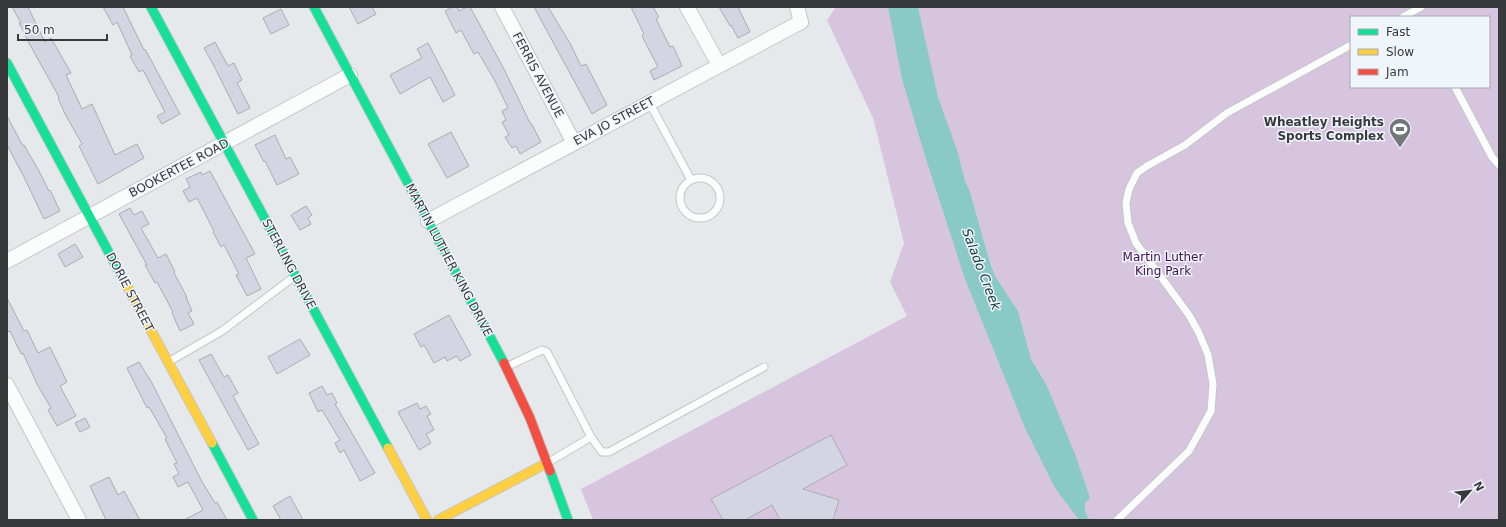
<svg xmlns="http://www.w3.org/2000/svg" width="1506" height="527" viewBox="0 0 1506 527" font-family="'DejaVu Sans',sans-serif">
	<style>
		.green { fill: #d7c5e0; fill-rule: evenodd }
		.water { fill: #8acac6 }
		.building { fill: #d3d5e2; stroke: #abacae }
		.lines { fill: none; stroke-linecap: round; stroke-linejoin: round }
		.lane-casing { stroke: #c4c6c8; stroke-width: 9 }
		.street-casing { stroke: #c4c6c8; stroke-width: 16 }
		.fast-casing { stroke: #c4c6c8; stroke-width: 11 }
		.slow-casing { stroke: #c4c6c8; stroke-width: 11 }
		.jam-casing { stroke: #c4c6c8; stroke-width: 11 }
		.lane { stroke: #fbfcfc; stroke-width: 7 }
		.street { stroke: #fbfcfc; stroke-width: 14 }
		.fast { stroke: #16e098; stroke-width: 9 }
		.slow { stroke: #ffcf43; stroke-width: 9 }
		.jam { stroke: #f24e42; stroke-width: 9 }
		.labels { text-anchor: middle; stroke-width: 3; stroke-linejoin: round; paint-order: stroke }
		.street-label { font-size: 12px; fill: #37393b; stroke: #f0f5fc }
		.poi-label { font-size: 12px; font-weight: bold; fill: #37393b; stroke: #f0f5fc; text-anchor: end }
		.park-label { font-size: 12px; fill: #401051; stroke: #f0f5fc }
		.water-label { font-size: 13px; font-style: italic; fill: #16403e; stroke: #f0f5fc }
	</style>
	<rect width="100%" height="100%" fill="#e6e9ec"/>
	<path class="green" d="M836,7H1499V520H593L581,489L907,316L890,282L904,243L873,118L827,20ZM1351,17H1489V87H1351Z"/>
	<path class="water" d="M888,7H918L938,97L958,153L965,181L970,192L990,263L995,276L1018,311L1031,359L1047,386L1075,454L1090,498L1085,503V511L1089,520H1079L1055,488L1025,428L965,279L925,156L902,79Z"/>
	<path class="building" d="M12,7H28L45,42L51,38L71,73L66,75L82,109L92,104L115,155L137,144L144,158L98,184L79,146L82,144L65,114L58,98L59,97L29,43L19,23H21Z
		M103,7H123L144,50L145,49L180,114L162,124L157,116L165,112L143,70L139,72L130,56L132,55L117,22L113,25Z
		M349,7H372L376,14L358,24Z
		M453,7H457L459,11L467,7H470L504,69L530,123H531L541,142L520,154L516,146L512,148L505,137L509,135L502,122L506,120L502,111L508,108L495,81L478,52L474,54L461,30L456,33L445,11Z
		M534,7H548L571,45L581,66L586,64L607,105L592,114Z
		M631,7H653L659,17L656,19L670,47L673,46L682,66L654,80L650,71L658,67L642,36L644,34Z
		M719,7H738L750,32L738,38L731,25L730,26Z
		M281,9L289,25L271,34L263,18Z
		M215,42L228,66L234,63L242,80L237,83L250,108L238,114L214,66L204,48Z
		M428,43L455,95L443,102L430,77L400,94L390,75L422,58L417,49Z
		M7,116L23,146L24,145L39,171L49,191L50,190L60,211L44,219L24,177L7,145Z
		M451,132L469,166L447,178L428,144Z
		M275,135L286,159L290,157L299,174L277,185L265,161L264,162L255,145Z
		M210,171L255,254L246,258L261,289L247,296L236,275L239,274L224,245L221,247L213,232L214,231L197,198L189,202L183,191L190,187L186,179L201,172L202,175Z
		M306,206L312,215L308,218L311,224L300,230L291,215Z
		M130,208L134,215L142,211L149,224L141,228L158,258L166,254L175,272L174,273L187,297H186L192,311L188,313L194,324L180,331L172,313L173,312L157,282L155,283L145,265H147L119,214Z
		M75,244L83,257L65,267L58,254Z
		M7,298L24,331L27,330L38,353L50,347L67,382L60,386L76,416L57,426L48,410L51,408L38,386L23,353L21,354L10,331L7,332Z
		M449,315L471,355L460,361L457,356L447,361L445,357L434,363L424,345L421,347L414,334Z
		M300,339L310,355L277,374L268,357Z
		M211,354L224,377L228,375L238,393L233,396L259,444L248,450L199,360Z
		M139,362L152,383L201,480L215,503L217,502L227,520H184L203,510L188,482L178,487L173,477L179,474L174,464L177,463L165,439L167,438L149,407L147,408L127,368Z
		M322,386L327,395L332,393L337,403L335,404L375,473L360,481L344,450L340,453L335,443L340,440L322,410L318,412L309,393Z
		M417,403L420,409L426,406L431,414L427,416L434,430L426,434L431,443L419,450L398,412Z
		M85,418L90,427L80,432L75,423Z
		M831,435L847,465L803,489L839,500L833,520H780L772,505L745,520H723L711,499Z
		M109,477L118,495L124,491L140,520H106L90,486Z
		M290,496L303,520H281L273,506Z"/>
	<g class="lines">
		<g class="lane-casing">
			<path id="lane" d="M1403,17L1421,7
				M1455,87L1492,157L1499,165
				M649,102L691,180
				M680 198a20 20 0 1 1 40 0a20 20 0 1 1-40 0Z
				M170,361L222,331L295,276
				M506,367L542,350L547,352L591,437L602,452H609L764,367
				M549,462L591,437
				M1117,520L1189,451L1211,411L1213,384L1208,355L1199,333L1189,315L1136,243L1128,223L1126,203L1129,189L1137,173L1147,166L1185,145L1227,113L1351,45"/>
		</g>
		<g class="street-casing">
			<path id="street" d="M502,7L574,143
				M687,7L719,65
				M428,221L801,22L797,7
				M7,261L350,75
				M7,385L79,520"/>
		</g>
		<g class="fast-casing">
			<path id="fast" d="M151,7L388,448
				M314,7L504,363
				M7,63L122,277
				M212,443L253,520
				M550,471L568,520"/>
		</g>
		<g class="slow-casing">
			<path id="slow" d="M122,277L212,443
				M388,448L427,520
				M438,520L547,463"/>
		</g>
		<g class="jam-casing">
			<path id="jam" d="M504,363L530,418L550,471"/>
		</g>
		<use href="#lane" class="lane"/>
		<use href="#street" class="street"/>
		<use href="#fast" class="fast"/>
		<use href="#slow" class="slow"/>
		<use href="#jam" class="jam"/>
	</g>
	<defs>
		<g id="stadium-pin" transform="scale(1.15)"><path d="M0 17L-7.5 6A9.5 9.5 0 1 1 7.5 6Z" fill="#747779" stroke="#f0f5fc"/><path d="M0-5a6.5 5 0 1 0 0 10a6.5 5 0 1 0 0-10ZM-3.5-1.8h7v3.6h-7Z" fill="#fff"/></g>
	</defs>
	<g fill-rule="evenodd">
		<use href="#stadium-pin" x="1400" y="129"/>
	</g>
	<g class="labels">
		<g class="street-label">
			<text transform="translate(538 75) rotate(62)" y="4">FERRIS AVENUE</text>
			<text transform="translate(614 121) rotate(-28)" y="4">EVA JO STREET</text>
			<text transform="translate(179 168) rotate(-28)" y="4">BOOKERTEE ROAD</text>
			<text transform="translate(449 260) rotate(62)" y="4">MARTIN LUTHER KING DRIVE</text>
			<text transform="translate(289 264) rotate(62)" y="4">STERLING DRIVE</text>
			<text transform="translate(130 292) rotate(62)" y="4">DORIE STREET</text>
		</g>
		<g class="poi-label">
			<text x="1384" y="126">Wheatley Heights<tspan x="1384" dy="14">Sports Complex</tspan></text>
		</g>
		<g class="park-label">
			<text x="1163" y="261">Martin Luther<tspan x="1163" dy="14">King Park</tspan></text>
		</g>
		<g class="water-label">
			<text transform="translate(982 269) rotate(69)" y="5">Salado Creek</text>
		</g>
	</g>
	<rect width="1506" height="527" fill="none" stroke="#37393b" stroke-width="16"/>
	<rect x="1350" y="16" width="140" height="72" fill="#f0f5fc" stroke="#a6aaaf"/>
	<rect x="1358" y="29" width="20" height="6" fill="#16e098" stroke="#a6aaaf"/>
	<text x="1386" y="36" font-size="12" fill="#37393b">Fast</text>
	<rect x="1358" y="49" width="20" height="6" fill="#ffcf43" stroke="#a6aaaf"/>
	<text x="1386" y="56" font-size="12" fill="#37393b">Slow</text>
	<rect x="1358" y="69" width="20" height="6" fill="#f24e42" stroke="#a6aaaf"/>
	<text x="1386" y="76" font-size="12" fill="#37393b">Jam</text>
	<g transform="translate(1470 491) rotate(62)" stroke="#f0f5fc" stroke-width="3" paint-order="stroke">
	<path d="M0-3L7 15L0 10L-7 15Z" fill="#37393b"/>
	<text y="-6" font-size="11" font-weight="bold" text-anchor="middle" fill="#37393b">N</text>
	</g>
	<path d="M18 34v6h89v-6" fill="none" stroke="#37393b" stroke-width="2"/>
	<text x="24" y="34" font-size="12" fill="#37393b" stroke="#f0f5fc" stroke-width="3" paint-order="stroke">50 m</text>
</svg>
